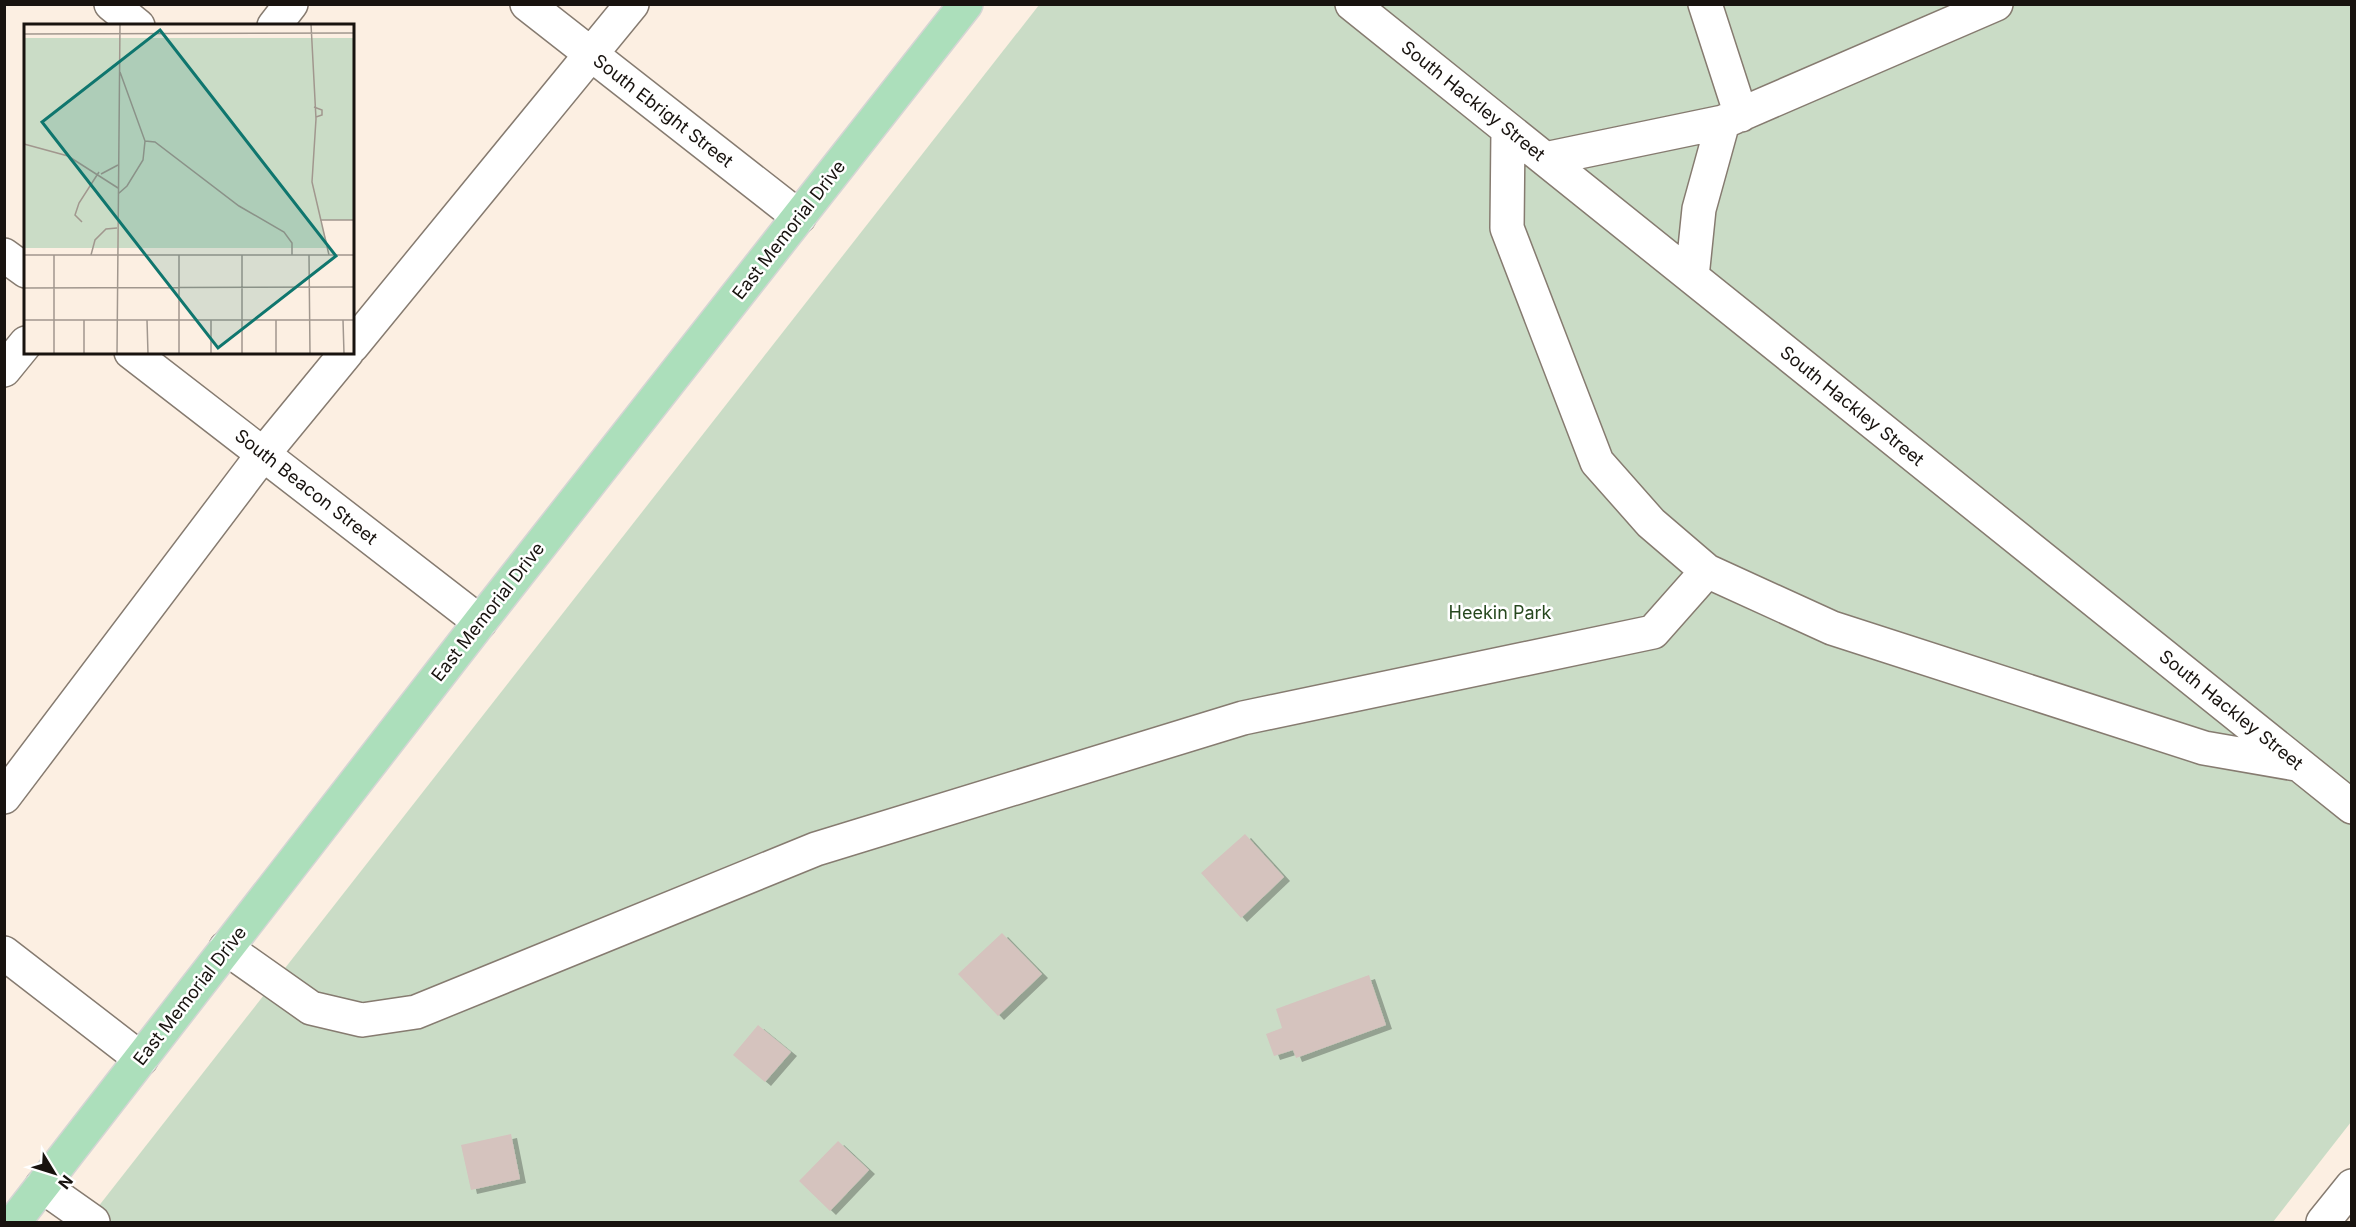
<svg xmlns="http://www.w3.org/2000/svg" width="2356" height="1227" viewBox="0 0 2356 1227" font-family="Inter,sans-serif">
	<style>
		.green { fill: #cadcc6 }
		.building { fill: #d5c3be; filter: url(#shadow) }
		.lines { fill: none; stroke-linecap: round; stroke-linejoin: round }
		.minor-casing { stroke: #867b70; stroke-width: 36 }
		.major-casing { stroke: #d5d5d4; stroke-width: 36 }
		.minor { stroke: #fff; stroke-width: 33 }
		.major { stroke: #acdfbb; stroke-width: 33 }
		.labels { text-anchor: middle; stroke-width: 5; stroke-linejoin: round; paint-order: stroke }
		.street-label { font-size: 18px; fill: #18130f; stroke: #fff }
		.park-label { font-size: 18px; fill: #26481e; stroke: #fff }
		.inset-road { fill: none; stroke: #a1978e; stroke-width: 1.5 }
		.view { fill: #0f766e; fill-opacity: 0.15; stroke: #0f766e; stroke-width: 3 }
		.inset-edge { fill: none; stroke: #18130f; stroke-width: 3 }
	</style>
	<defs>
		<filter id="shadow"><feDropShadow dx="6" dy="4" stdDeviation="0" flood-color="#0004"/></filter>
	</defs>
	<rect width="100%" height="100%" fill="#fcefe2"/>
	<path class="green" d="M1039,5H2351V1122L2273,1222H93L87,1221Z"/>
	<path class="building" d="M1245,834L1284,877L1241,918L1201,873Z
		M1002,933L1042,974L998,1016L958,974Z
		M1369,975L1386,1025L1296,1058L1293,1050L1274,1056L1266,1034L1282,1028L1276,1009Z
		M758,1025L791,1052L765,1082L733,1055Z
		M511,1134L520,1179L471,1190L461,1145Z
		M838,1141L869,1170L830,1211L799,1181Z"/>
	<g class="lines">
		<g class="minor-casing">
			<path id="minor" d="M111,4L138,26
				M527,4L799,217
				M1352,4L2352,807
				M1705,4L1741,115
				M274,26L291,4
				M1508,130L1507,228L1597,462L1651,523L1707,571L1832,628L2204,748L2296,764
				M1545,159L1723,122L1996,4
				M4,255L26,271
				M1692,277L1699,209L1723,122
				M352,346L632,4
				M131,352L480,622
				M4,370L26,343
				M4,797L264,453L347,352
				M226,948L311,1008L362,1020L416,1012L816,849L1243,718L1653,632L1707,571
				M4,953L141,1059
				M42,1186L93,1222
				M2323,1222L2352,1186"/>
		</g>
		<g class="major-casing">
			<path id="major" d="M14,1222L480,622L966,4"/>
		</g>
		<use href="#minor" class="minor"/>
		<use href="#major" class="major"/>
	</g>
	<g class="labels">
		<g class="street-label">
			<text transform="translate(1473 101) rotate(39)" y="6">South Hackley Street</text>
			<text transform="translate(663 111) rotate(38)" y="6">South Ebright Street</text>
			<text transform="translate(789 230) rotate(-52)" y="6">East Memorial Drive</text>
			<text transform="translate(1852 406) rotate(39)" y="6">South Hackley Street</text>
			<text transform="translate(306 487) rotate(38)" y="6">South Beacon Street</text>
			<text transform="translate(488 612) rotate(-52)" y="6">East Memorial Drive</text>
			<text transform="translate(2231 710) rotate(39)" y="6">South Hackley Street</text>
			<text transform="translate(190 996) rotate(-52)" y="6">East Memorial Drive</text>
		</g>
		<g class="park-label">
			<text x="1500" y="619">Heekin Park</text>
		</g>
	</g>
	<g transform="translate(24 24)">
		<rect width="330" height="330" fill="#fcefe2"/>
		<path d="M0,14H330V196H296L305,224H0Z" fill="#cadcc6"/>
		<path class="inset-road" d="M287,0L292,95L288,158L305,231M0,10L330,9M290,83L298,86V91L292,93M121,117L131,118L215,182L260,208L268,219V231M0,120L44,132L94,164M77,150L94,141M94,170L103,162L119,136L121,117L96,48M296,196H330M58,198L51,191L55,179L75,148M0,231H330M67,231L71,216L82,205L93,204M218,231V330M285,231L286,330M0,264L330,263M0,296H330M60,296V330M123,296L124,330M319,296L320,330M30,330V231M93,330L96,0M155,330V231M187,330V296M252,330V296"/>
		<path class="view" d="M136,6L312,232L194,324L18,98Z"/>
		<rect width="330" height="330" class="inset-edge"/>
	</g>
	<rect width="2356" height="1227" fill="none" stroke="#18130f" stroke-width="12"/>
	<g transform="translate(54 1173) rotate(128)" stroke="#ffffff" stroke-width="4.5" paint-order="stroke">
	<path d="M0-4.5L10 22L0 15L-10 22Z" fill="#18130f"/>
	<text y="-9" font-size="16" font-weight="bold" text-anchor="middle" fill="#18130f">N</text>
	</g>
</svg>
